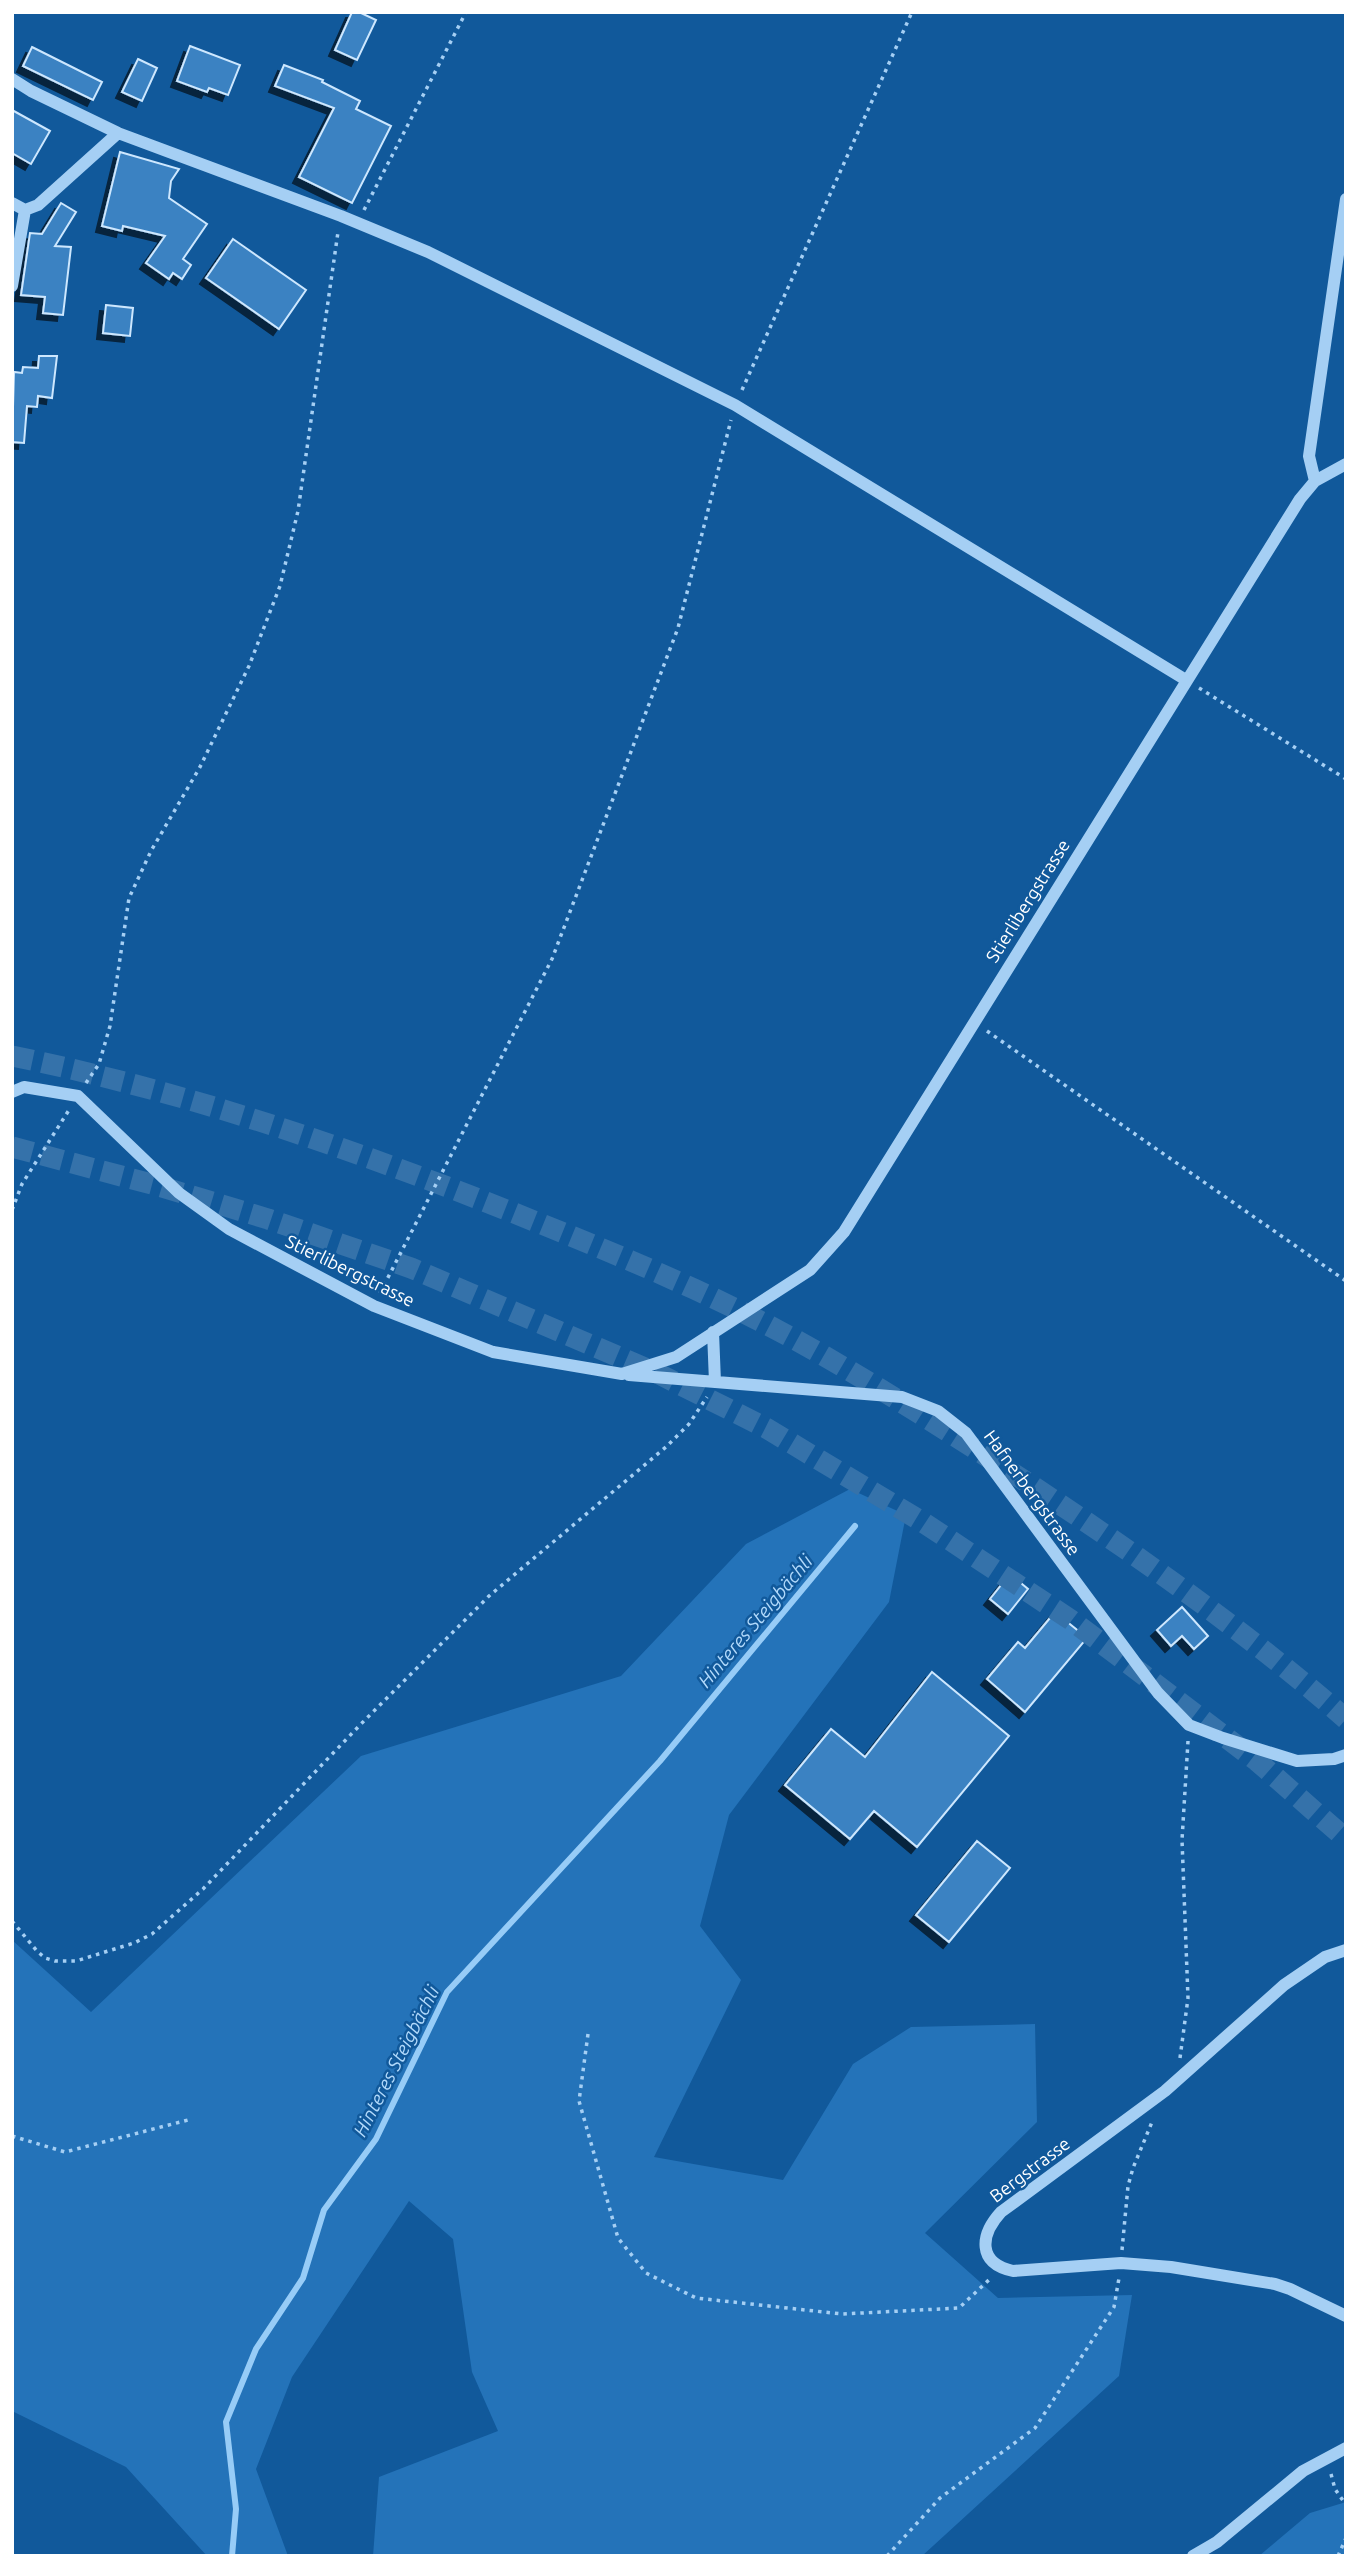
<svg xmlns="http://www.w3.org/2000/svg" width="1358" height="2568" viewBox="0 0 1358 2568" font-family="Ubuntu,sans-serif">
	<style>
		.green { fill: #2473b9 }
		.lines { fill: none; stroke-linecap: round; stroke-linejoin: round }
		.stream { stroke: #97ccf7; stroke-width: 6 }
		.building { fill: #3a82c2; stroke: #cde7fe; stroke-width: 2; filter: url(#shadow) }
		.highway-tunnel { stroke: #3572aa; stroke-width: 21; stroke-dasharray: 21 10; stroke-linecap: butt }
		.path { stroke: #a5cff4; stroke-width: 3.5; stroke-dasharray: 3.5 5; stroke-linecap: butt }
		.minor { stroke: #a5cff4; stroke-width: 12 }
		.labels { text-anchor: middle; stroke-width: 5; stroke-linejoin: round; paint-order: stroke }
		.street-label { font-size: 18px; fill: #fff; stroke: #11599b }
		.water-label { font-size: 19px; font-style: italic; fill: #b1d9fb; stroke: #11599b }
	</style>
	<defs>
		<filter id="shadow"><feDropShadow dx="-6" dy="6" stdDeviation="0" flood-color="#0009"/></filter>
	</defs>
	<rect width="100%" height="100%" fill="#11599b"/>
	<path class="green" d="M850,1489L906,1515L889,1602L729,1815L700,1926L741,1980L654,2157L783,2180L853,2064L911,2027L1035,2024L1037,2122L925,2233L998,2298L1132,2295L1119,2376L922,2556H373L379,2477L498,2431L472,2372L453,2239L409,2201L292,2377L256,2469L288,2556H207L126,2467L12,2411V1940L91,2012L361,1756L621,1676L746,1544Z
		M1346,2502V2556H1259L1310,2513Z"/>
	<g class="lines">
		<path class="stream" d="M232,2556L236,2509L226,2422L256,2349L303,2278L324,2210L376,2139L447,1992L660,1761L855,1526"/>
	</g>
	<path class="building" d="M352,12H359L376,20L357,60L335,50Z
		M190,46L240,65L228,95L209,88L207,92L177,81Z
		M32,47L102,82L93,100L23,66Z
		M138,59L157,68L142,101L122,92Z
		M284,65L323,80L322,82L360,101L356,109L391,126L352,203L299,177L334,108L275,86Z
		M12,110L50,131L31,164L12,153Z
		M120,152L179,169L171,181L169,198L207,224L183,259L191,265L182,279L173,273L169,279L146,263L165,236L123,226L122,231L102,226Z
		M61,203L76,212L55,246L71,247L63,315L43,313L45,297L21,295L30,233L42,234Z
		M233,239L306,290L279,329L206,278Z
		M106,305L133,308L130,336L103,333Z
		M39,356H57L52,398L38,396L37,407L27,406L24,443L12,442L14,372L22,373L23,367L38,368Z
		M1010,1574L1028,1589L1008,1614L990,1599Z
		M1182,1607L1208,1636L1194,1649L1182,1636L1171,1646L1157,1630Z
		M1055,1612L1087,1638L1025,1712L987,1679L1018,1642L1025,1648Z
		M932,1672L1009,1736L917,1847L874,1811L850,1839L785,1785L831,1729L865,1757Z
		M977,1841L1010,1868L949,1942L916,1915Z"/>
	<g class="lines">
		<path class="highway-tunnel" d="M12,1056C188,1092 357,1150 524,1217C624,1257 725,1299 819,1353C891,1394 961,1440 1031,1485C1140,1557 1248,1633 1346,1719
			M12,1147L159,1186L268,1219L411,1268L659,1374L766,1428L921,1521L1071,1620L1257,1761L1346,1839"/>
		<path class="path" d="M364,210L466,12
			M742,390L912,12
			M1199,688L1346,779
			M987,1031L1346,1281
			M86,1083L99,1064L110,1026L129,898L151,851L200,767L249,666L280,586L298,511L338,232
			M12,1210L22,1184L69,1110
			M380,1293L552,959L678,628L731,420
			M12,1921L37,1951L45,1958L55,1961H76L134,1943L152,1934L203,1889L360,1725L489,1596L666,1447L689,1424L707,1397
			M588,2034L579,2101L618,2238L646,2273L696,2298L842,2314L959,2308L992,2277
			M1180,2058L1188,1998L1182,1840L1188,1741
			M12,2136L65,2152L188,2120
			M1122,2250L1128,2186L1133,2168L1152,2122
			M1331,2474L1335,2489L1346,2505
			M887,2556L940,2498L1035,2428L1114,2307L1119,2278
			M1338,2556L1346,2538"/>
		<path class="minor" d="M12,79L31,91L118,133L341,216L428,252L735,405L1186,680
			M12,203L25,210L38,205L118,133
			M12,286L25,210
			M1315,481L1309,456L1346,199
			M12,1092L24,1087L78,1096L179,1193L229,1229L374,1306L493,1352L622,1374L676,1357L810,1270L844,1232L1300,499L1315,481L1346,464
			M713,1332L715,1382
			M629,1375L902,1397L938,1411L966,1433L1158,1693L1189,1725L1223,1738L1297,1761L1334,1759L1346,1755
			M1346,1950L1325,1957L1284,1985L1165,2091L1001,2212C980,2235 977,2263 1013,2271L1121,2263L1171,2267L1275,2284L1290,2289L1346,2316
			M1193,2556L1217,2542L1303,2471L1346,2448"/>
	</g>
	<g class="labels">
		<g class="street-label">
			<text transform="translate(1028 901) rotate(-58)" y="6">Stierlibergstrasse</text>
			<text transform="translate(350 1271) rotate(26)" y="6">Stierlibergstrasse</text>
			<text transform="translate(1032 1493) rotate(54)" y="6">Hafnerbergstrasse</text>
			<text transform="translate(1030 2170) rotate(-37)" y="6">Bergstrasse</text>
		</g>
		<g class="water-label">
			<text transform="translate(755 1621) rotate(-50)" y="7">Hinteres Steigbächli</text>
			<text transform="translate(396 2061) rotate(-63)" y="7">Hinteres Steigbächli</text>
		</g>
	</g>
	<rect width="1358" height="2568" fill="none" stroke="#ffffff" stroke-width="28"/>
</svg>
